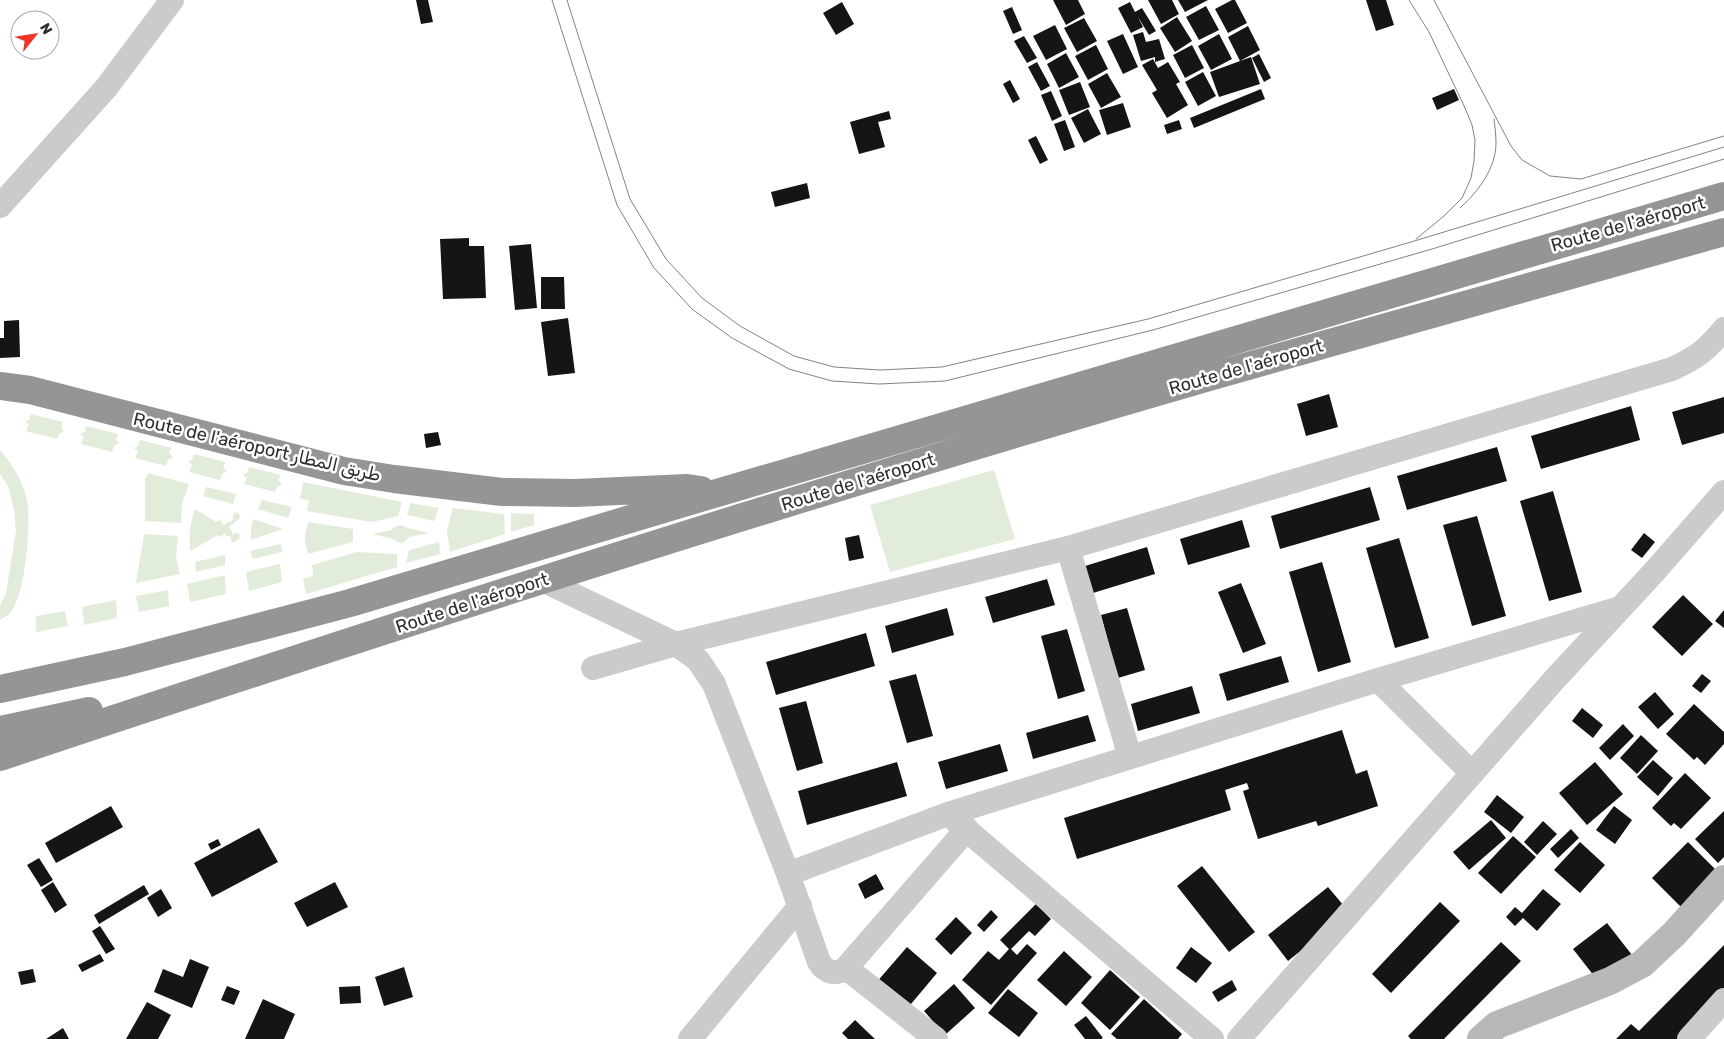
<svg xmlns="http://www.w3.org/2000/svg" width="1724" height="1039" viewBox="0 0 1724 1039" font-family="Rubik,Vazirmatn,sans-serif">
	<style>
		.green { fill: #e2ecdb }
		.building { fill: #151515 }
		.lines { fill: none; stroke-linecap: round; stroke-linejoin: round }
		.street { stroke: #cbcbcb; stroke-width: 24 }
		.secondary { stroke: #b8b8b8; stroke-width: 28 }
		.highway { stroke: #959595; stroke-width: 28 }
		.tram { stroke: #838383; stroke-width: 1 }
		.labels { text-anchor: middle; stroke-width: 5; stroke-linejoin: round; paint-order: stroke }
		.street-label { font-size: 18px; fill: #2e2e2e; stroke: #fff }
	</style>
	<rect width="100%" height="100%" fill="#fff"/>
	<path class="green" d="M31,414L63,422L61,427L64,431L59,434L57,439L26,431L29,424L25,422L30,419Z
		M86,426L118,434L116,440L119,443L114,446L112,452L81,444L84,437L80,434L85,432Z
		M140,440L172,448L169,453L173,457L168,460L166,466L135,458L138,451L134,448L138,446Z
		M0,450C12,464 23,481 27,500C31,524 26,595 10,613C7,616 3,618 0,620V606L6,593L16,531L14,509L8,486L0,474Z
		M194,454L225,462L223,467L227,471L222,474L220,480L189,472L192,465L188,462L192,460Z
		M249,467L281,475L278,480L282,484L277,487L275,492L244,484L247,478L243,475L247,473Z
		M994,470L1015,539L890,572L870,505Z
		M148,473L189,484L182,504L181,523L145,521V479Z
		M303,482L402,502L398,516L372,522L307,511L309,500L300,499Z
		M206,487L236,494L233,504L203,496Z
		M262,500L292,507L288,518L258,509Z
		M411,503L439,508L434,521L407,515Z
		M453,508L504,514L505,534L450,552L447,530Z
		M195,509L216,522L220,520L224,525L227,522H230L233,519V515L236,512L239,514L240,518L229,527L233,534L237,532L240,535L239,539L235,542H232L230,536H226V533L219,537L218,535L190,551C189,536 190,524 195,509Z
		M511,513L534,514V525L511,532Z
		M253,519L283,529L251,540V529Z
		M309,522L353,529V542L308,554C305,542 303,534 309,522Z
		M401,525L408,528L429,533L409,537L404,542L400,543L393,539L372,534L392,530L394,527Z
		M144,534L178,536L176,558L180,574L136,583Z
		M439,542L440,554L406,563L409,550Z
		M281,544L282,552L253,559L250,551Z
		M357,552L397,554V567L306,594L303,579L313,576L312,565Z
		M225,555V565L196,572L195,562Z
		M280,564L282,582L249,591L246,572Z
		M225,575L226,594L190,602L187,584Z
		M168,590L169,606L139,612L136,596Z
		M116,600L117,618L84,625L82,607Z
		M65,611L68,626L36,632V616Z"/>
	<path class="building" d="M416,0H428L433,22L421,24Z
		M1053,0H1078L1085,14L1066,25Z
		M1148,0H1172L1179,14L1161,24Z
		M1178,0H1208L1185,12Z
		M1232,0H1235L1247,23L1228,33L1215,9Z
		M1366,0H1386L1394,25L1376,31Z
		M842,2L854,24L836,35L823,13Z
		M1130,2L1135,12L1142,8L1156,31L1149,35L1138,17L1143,27L1131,33L1118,8Z
		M1206,6L1219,30L1199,40L1186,17Z
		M1012,7L1022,30L1013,34L1003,11Z
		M1177,17L1192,41L1175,52L1160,28Z
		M1084,18L1097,41L1077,52L1064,28Z
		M1055,25L1067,49L1046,60L1033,36Z
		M1248,26L1260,50L1240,61L1228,37Z
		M1143,32L1146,42L1159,39L1165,59L1155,62V57L1141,61L1133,35Z
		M1123,34L1138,67L1123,74L1107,41Z
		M1219,34L1232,59L1211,70L1198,46Z
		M1024,36L1037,58L1027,63L1014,41Z
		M1096,45L1108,69L1088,80L1075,56Z
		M1192,45L1204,68L1185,78L1173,55Z
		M1066,53L1079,77L1059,88L1047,64Z
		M1259,54L1271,78L1264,82L1252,58Z
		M1251,57L1260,84L1219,97L1210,72Z
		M1153,59L1158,68L1168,62L1180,82L1176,84L1188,105L1167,118L1152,93L1157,90L1142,65Z
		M1037,62L1050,86L1041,91L1028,67Z
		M1203,72L1216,96L1198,106L1185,82Z
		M1107,73L1121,97L1101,108L1088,84Z
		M1010,80L1020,99L1013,103L1003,84Z
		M1080,82L1090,107L1069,115L1059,90Z
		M1261,89L1265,99L1194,128L1190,118Z
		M1454,89L1459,100L1437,110L1432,98Z
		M1051,91L1062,116L1052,121L1041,95Z
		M1123,103L1131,127L1107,135L1099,110Z
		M1088,109L1101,134L1084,143L1071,118Z
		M889,111L891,119L878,122L885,147L859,154L850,122Z
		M1065,120L1075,147L1064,151L1054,124Z
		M1179,120L1182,129L1167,134L1164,125Z
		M1036,136L1048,160L1040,164L1028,140Z
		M807,183L810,198L775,207L771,192Z
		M469,238V246H484L486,298L443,299L440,239Z
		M531,244L537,308L515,310L509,246Z
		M541,277H564L565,309H541Z
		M568,318L575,373L548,376L541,322Z
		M19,320L20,357L0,358V338H4V321Z
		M1329,394L1338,427L1306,436L1297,404Z
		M1724,397V433L1682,445L1672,412Z
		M1631,406L1640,440L1541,469L1531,436Z
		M438,432L441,445L426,448L424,434Z
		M1497,447L1507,481L1407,510L1397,476Z
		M1370,487L1380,520L1280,549L1271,516Z
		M1553,491L1582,592L1549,601L1520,501Z
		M1477,516L1506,616L1472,626L1443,525Z
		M1242,520L1250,547L1188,565L1180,539Z
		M1644,533L1655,542L1642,558L1631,550Z
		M859,535L864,558L849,561L845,538Z
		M1399,538L1429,638L1395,648L1366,548Z
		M1147,547L1155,574L1093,593L1085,566Z
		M1322,562L1351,662L1318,672L1289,572Z
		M1047,579L1055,605L993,623L985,597Z
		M1241,583L1266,644L1243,653L1218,592Z
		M1683,595L1713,624L1682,656L1652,627Z
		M947,608L954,635L892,653L885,626Z
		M1127,608L1145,670L1118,678L1101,615Z
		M1724,610V628L1715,621Z
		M1067,629L1085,691L1058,699L1041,636Z
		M866,633L875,666L776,695L766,662Z
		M1281,656L1289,682L1227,701L1219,674Z
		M916,674L933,736L907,743L889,681Z
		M1702,674L1711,681L1701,693L1692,686Z
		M1192,686L1200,713L1138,731L1131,704Z
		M1655,692L1674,714L1658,729L1638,707Z
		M806,701L823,763L797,771L779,708Z
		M1694,704L1724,732V744L1705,765L1697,757L1694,760L1666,734Z
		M1582,708L1603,725L1593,738L1572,721Z
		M1088,715L1096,741L1033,759L1026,733Z
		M1623,724L1634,736L1610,760L1599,748Z
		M1342,730L1356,774L1367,770L1378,806L1318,826L1316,821L1258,839L1243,791L1249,789L1247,783L1225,790L1231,810L1077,859L1064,818Z
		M1641,735L1658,751L1637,774L1620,758Z
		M1000,744L1008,771L946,789L938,762Z
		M1653,760L1673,778L1658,796L1637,777Z
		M897,762L907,796L807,825L798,791Z
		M1595,762L1623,794L1587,825L1559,793Z
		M1685,773L1711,798L1681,829L1674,823L1671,826L1652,808Z
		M1497,795L1524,817L1511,833L1484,812Z
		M111,806L123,827L56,863L45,843Z
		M1614,806L1632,820L1615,844L1596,830Z
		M1724,811V857L1718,863L1695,839Z
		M1491,820L1506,838L1469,870L1453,852Z
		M1543,821L1557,834L1537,855L1524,842Z
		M259,828L278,862L212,897L194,863Z
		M1571,829L1579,838L1558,858L1550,849Z
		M1513,836L1536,857L1501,894L1478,873Z
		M218,839L221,845L211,850L208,844Z
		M1580,842L1605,865L1580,893L1554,870Z
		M1688,842L1717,871L1681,907L1652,878Z
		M39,858L53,880L41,887L27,865Z
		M1202,866L1255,932L1229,952L1177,886Z
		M876,874L884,889L865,899L858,884Z
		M53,882L67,905L55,913L41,890Z
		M335,882L348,907L307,927L294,903Z
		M144,885L149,894L99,924L94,915Z
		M1328,887L1349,912L1288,961L1268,935Z
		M161,889L172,908L158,917L147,898Z
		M1543,889L1561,904L1537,931L1523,918L1515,926L1506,917L1515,907L1522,913Z
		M1440,902L1460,921L1391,993L1372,974Z
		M1036,904L1051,919L1035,936L1029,931L1011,949L1017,955L1027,944L1037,953L991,1005L962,980L988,951L999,960L1009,949L1000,940Z
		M991,910L998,917L984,932L977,925Z
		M956,917L972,933L951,955L935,939Z
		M1607,923L1632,955L1598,981L1573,949Z
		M100,926L115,949L106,954L92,931Z
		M1501,942L1521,961L1444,1039H1411L1408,1036Z
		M1724,945V992L1677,1039H1616L1631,1024L1639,1031Z
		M907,947L937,973L906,1010L875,984Z
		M1191,947L1212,963L1196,983L1176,968Z
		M1064,951L1092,977L1066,1006L1037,980Z
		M100,954L104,961L82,972L78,965Z
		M190,959L209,967L192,1008L154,992L163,969L183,977Z
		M404,967L413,997L384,1006L375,977Z
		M33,969L36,982L21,985L18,972Z
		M1110,970L1140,997L1110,1030L1081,1003Z
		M1232,980L1237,990L1218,1002L1212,992Z
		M954,984L975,1008L945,1035L924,1011Z
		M227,986L240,991L234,1005L221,1000Z
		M360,986L361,1003L340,1004L339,987Z
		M1008,989L1038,1013L1019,1037L988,1013Z
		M263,999L295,1014L284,1039H245Z
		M1144,999L1182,1034L1178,1039H1117L1111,1034Z
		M147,1002L171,1015L158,1039H126Z
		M1086,1016L1103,1038L1101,1039H1085L1074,1025Z
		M855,1020L875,1039H848L842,1033Z
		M63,1028L69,1039H46Z"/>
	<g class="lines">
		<path class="street" d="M0,206L106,88L172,0
			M1068,548L1130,757
			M542,580L676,644L698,660L714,684L788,874L819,962C826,973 836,975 846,968L967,829
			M593,668L676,644L1068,548L1672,369C1696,358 1707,350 1724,329
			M1378,680L1472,773
			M955,820L1212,1039
			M788,874L948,814L1378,680L1620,608
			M846,968L936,1039
			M690,1039L800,906
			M1239,1039L1554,680L1654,572L1724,492
			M1689,1039L1724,1000"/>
		<path class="secondary" d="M1481,1039L1497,1025L1610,981L1642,964L1674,934L1724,879"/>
		<path class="highway" d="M0,386L30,390L344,471L394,479L502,492L575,493L687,488L701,490
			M0,689L125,662L350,603L717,493L1724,196
			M0,730L89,711
			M0,757C401,623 804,494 1209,377C1381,327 1553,281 1724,232"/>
		<path class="tram" d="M552,0L617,205L654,268L692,309L732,338L789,369L832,381L879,384L945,381L1153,330L1432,249L1724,159
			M567,0L630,199L666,259L702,298L740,326L794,356L834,367L880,370L942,367L1148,319L1411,242L1724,147
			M1409,0L1429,32L1465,108L1472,125L1475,140L1474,161L1471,178L1462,198L1444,216L1416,239
			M1434,0L1511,146L1522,160L1550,176L1581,179L1724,136
			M1460,208C1478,192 1496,168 1496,143C1496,135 1495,127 1494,119"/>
	</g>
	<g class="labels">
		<g class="street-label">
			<text transform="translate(1628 224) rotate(-16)" y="6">Route de l'aéroport</text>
			<text transform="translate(1246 367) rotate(-16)" y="6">Route de l'aéroport</text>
			<text transform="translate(257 447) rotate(13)" y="6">Route de l'aéroport طريق المطار</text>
			<text transform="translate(858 482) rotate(-17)" y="6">Route de l'aéroport</text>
			<text transform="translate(472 603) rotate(-18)" y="6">Route de l'aéroport</text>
		</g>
	</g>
	<g transform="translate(35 35) rotate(60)"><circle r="24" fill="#ffffff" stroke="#ababab"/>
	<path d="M0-4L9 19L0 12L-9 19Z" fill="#ee3727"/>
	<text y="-8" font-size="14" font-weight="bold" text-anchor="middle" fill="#2e2e2e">N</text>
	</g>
</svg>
